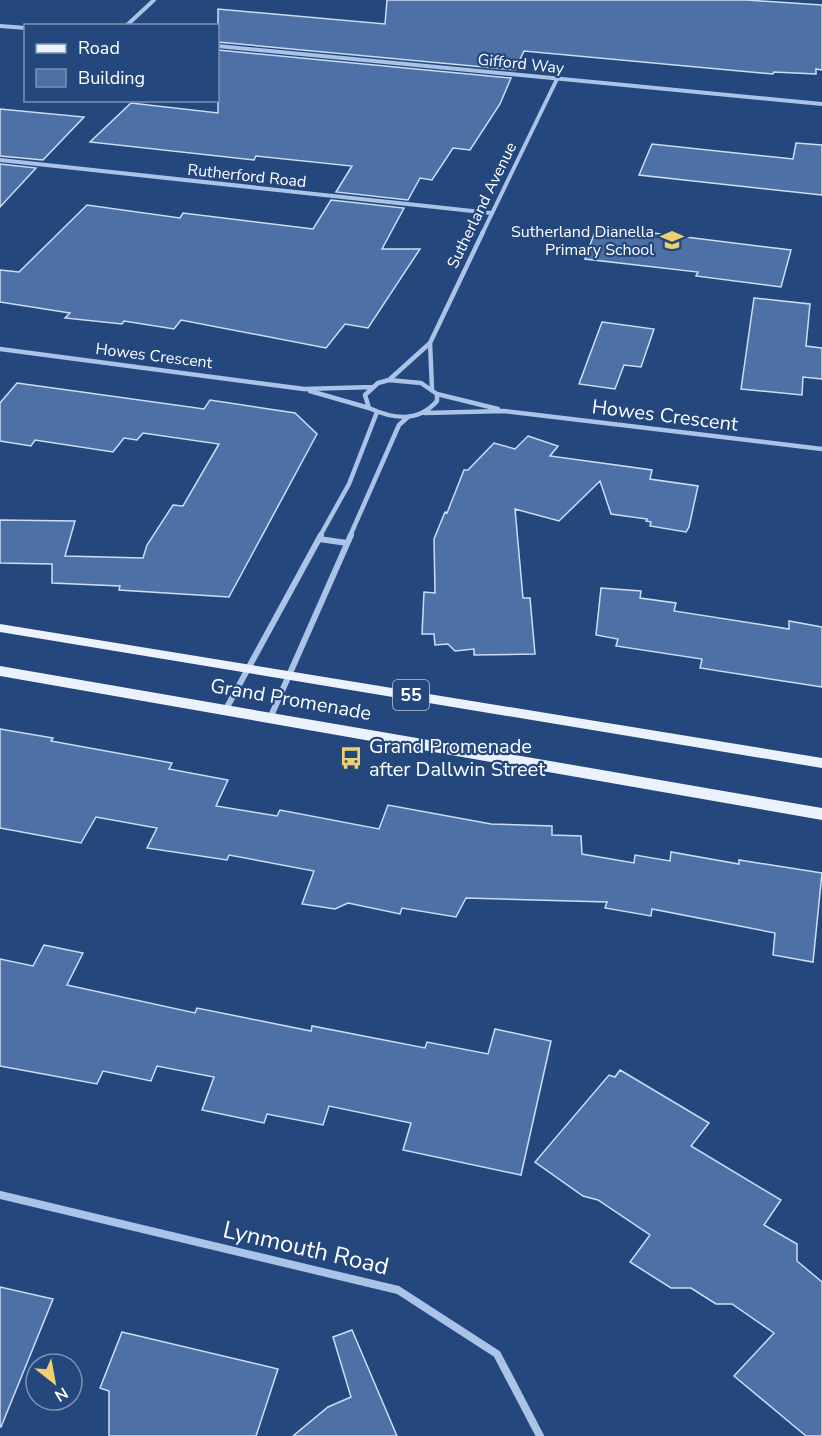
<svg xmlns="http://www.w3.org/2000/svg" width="822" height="1436" viewBox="0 0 822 1436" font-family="'Nunito Sans',sans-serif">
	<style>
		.building { fill: #4d71a7; stroke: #cdddf5; stroke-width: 1.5 }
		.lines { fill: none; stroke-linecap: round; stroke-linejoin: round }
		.street-far3 { stroke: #aac3e6; stroke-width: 4 }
		.street-far2 { stroke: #aac3e6; stroke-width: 4.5 }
		.street-far1 { stroke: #aac3e6; stroke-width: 6 }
		.street { stroke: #aac3e6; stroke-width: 8 }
		.primary { fill: #ebf1fd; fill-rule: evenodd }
		.labels { text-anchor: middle; stroke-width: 4.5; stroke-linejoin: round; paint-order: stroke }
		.far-street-label { font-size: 16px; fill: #fff; stroke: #24487e }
		.far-poi-label { font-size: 16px; fill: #fff; stroke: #24487e; text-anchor: end }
		.shield { fill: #24487e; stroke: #bdc8d8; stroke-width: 1.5 }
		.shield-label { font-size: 18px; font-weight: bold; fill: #fff }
		.street-label { font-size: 20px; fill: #fff; stroke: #24487e }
		.poi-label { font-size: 20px; fill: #fff; stroke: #24487e; text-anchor: start }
		.near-street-label { font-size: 24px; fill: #fff; stroke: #24487e }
	</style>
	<rect width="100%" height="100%" fill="#24487e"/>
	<path class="building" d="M387,0H747L822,5V70L816,69V74L774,72L773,74L524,51L515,70L218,42V9L385,24Z
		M218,50L511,78L500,104L470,150L453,148L432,180L420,178L408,200L336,192L352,166L256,156L254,160L90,142L131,103L218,113Z
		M0,109L84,117L43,160L0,156Z
		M796,143L822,145V195L639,175L652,144L793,159Z
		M0,164L36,168L0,207Z
		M331,200L404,208L382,249H420L368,328L345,324L326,348L181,320L174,329L124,321L122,324L65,318L70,313L0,302V270L19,272L87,205L180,218L183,213L313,229Z
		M597,226L791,250L781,287L696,276L698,272L585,259Z
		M754,298L810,304L806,346L822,348V379L803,377L802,395L741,389Z
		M602,322L654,329L641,367L624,365L615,389L579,384Z
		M17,383L204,409L210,400L295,413L317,434L229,597L119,590L120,586L52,583V564L0,563V520L75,521L65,556L143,558L147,545L173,505L183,506L219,444L143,433L137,440L124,438L113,452L35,440L31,446L0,441V403Z
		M528,436L558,446L550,456L652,470L650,479L698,486L689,527L686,532L650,526L651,522L646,521L647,519L611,514L600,481L559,521L515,509L523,598H530L535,654L474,655V649L455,651L448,644L435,645L434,634H422L424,592L435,593L434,539L445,512L447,513L464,470H468L494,443L515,449Z
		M601,588L641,591L640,598L676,603L674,611L789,629V621L822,627V687L700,668L702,659L616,646L618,639L596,635Z
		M0,729L53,738L51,741L172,763L169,769L228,780L216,806L277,816L280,810L379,829L388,805L491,824L552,826V835L581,836L582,854L634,863L635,855L670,861L671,852L739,864V860L822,873L813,962L773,955L775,933L652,909L651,916L605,908L607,902L466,898L456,917L402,908L400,914L348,903L335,909L302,904L314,871L229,855L227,860L147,848L157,828L96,817L81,843L0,828Z
		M44,945L83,953L67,985L195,1013L197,1008L311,1031L312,1026L425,1048L427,1042L488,1054L495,1029L551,1041L521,1175L403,1150L411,1123L329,1106L323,1125L267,1114L264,1123L202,1110L214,1077L157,1066L151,1081L103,1071L97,1084L0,1066V959L33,966Z
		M620,1070L709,1123L691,1146L781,1200L764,1225L797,1244V1261L822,1282V1436H806L734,1376L774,1333L732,1304H716L691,1288H671L630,1262L650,1235L598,1200L583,1196L535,1162L609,1075L615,1077Z
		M0,1287L53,1299L1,1427H0Z
		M352,1330L397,1436H293L328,1407L351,1397L333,1337Z
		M122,1332L278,1369L256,1436H109V1391L100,1388Z"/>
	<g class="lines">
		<path class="street-far3" d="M0,26L26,28
			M126,26L154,0
			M218,46L822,104
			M0,160L491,213
			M482,234L557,79"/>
		<path class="street-far2" d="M0,349L304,389L373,387
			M389,380L421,383L437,394V401C418,423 393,419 369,408L365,395L378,383Z
			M389,380L430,343
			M432,388L430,343L483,232
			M310,391L369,408
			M437,394L498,409
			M425,413L504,411L822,449
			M320,536L349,484L377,412
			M350,536L399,425L408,417"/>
		<path class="street-far1" d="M319,539L347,543
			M226,709L321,535
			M271,716L351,535"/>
		<path class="street" d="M0,1195L398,1290L497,1354L540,1436"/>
		<path class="primary" d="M0,624L822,758V768L0,632Z
			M0,666L822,808V820L0,676Z"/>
	</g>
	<defs>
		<g id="school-bare" transform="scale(1.8)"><path d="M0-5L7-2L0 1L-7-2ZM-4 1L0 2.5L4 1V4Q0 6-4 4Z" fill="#f0d06e" stroke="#24487e" stroke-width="2.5" paint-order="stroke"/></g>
		<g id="bus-bare" transform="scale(1.8)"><path d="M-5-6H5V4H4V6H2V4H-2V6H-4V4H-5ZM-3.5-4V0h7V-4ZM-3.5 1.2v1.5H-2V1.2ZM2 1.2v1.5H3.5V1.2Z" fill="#f0d06e" stroke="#24487e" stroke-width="2.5" paint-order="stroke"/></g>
	</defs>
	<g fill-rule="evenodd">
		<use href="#school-bare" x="672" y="240"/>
		<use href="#bus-bare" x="351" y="758"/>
	</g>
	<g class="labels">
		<g class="far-street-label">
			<text transform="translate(521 63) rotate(6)" y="6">Gifford Way</text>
			<text transform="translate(247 175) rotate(6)" y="6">Rutherford Road</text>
			<text transform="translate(481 205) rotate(-64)" y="6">Sutherland Avenue</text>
			<text transform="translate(154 355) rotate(7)" y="6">Howes Crescent</text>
		</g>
		<g class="far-poi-label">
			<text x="654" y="237">Sutherland Dianella<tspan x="654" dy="18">Primary School</tspan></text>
		</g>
		<rect class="shield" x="393" y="680" width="36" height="30" rx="4.5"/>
		<g class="shield-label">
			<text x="411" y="701">55</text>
		</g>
		<g class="street-label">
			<text transform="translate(665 415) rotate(7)" y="7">Howes Crescent</text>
			<text transform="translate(291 699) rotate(10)" y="7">Grand Promenade</text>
		</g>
		<g class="poi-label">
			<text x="369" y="753">Grand Promenade<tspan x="369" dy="23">after Dallwin Street</tspan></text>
		</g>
		<g class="near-street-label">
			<text transform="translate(306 1248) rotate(13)" y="8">Lynmouth Road</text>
		</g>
	</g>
	<rect x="24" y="24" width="195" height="78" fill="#24487e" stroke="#7c91b2" stroke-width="1.5"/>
	<rect x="36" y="44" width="30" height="9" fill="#ebf1fd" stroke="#7c91b2" stroke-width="1.5"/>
	<text x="78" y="54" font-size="18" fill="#ffffff">Road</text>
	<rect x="36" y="69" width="30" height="18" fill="#4d71a7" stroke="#7c91b2" stroke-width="1.5"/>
	<text x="78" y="84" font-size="18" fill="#ffffff">Building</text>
	<g transform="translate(54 1382) rotate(149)"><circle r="28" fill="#24487e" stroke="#7c91b2" stroke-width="1.5"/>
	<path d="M0-4.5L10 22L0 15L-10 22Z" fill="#f0d06e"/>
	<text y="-9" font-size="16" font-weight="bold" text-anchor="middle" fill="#ffffff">N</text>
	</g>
</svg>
